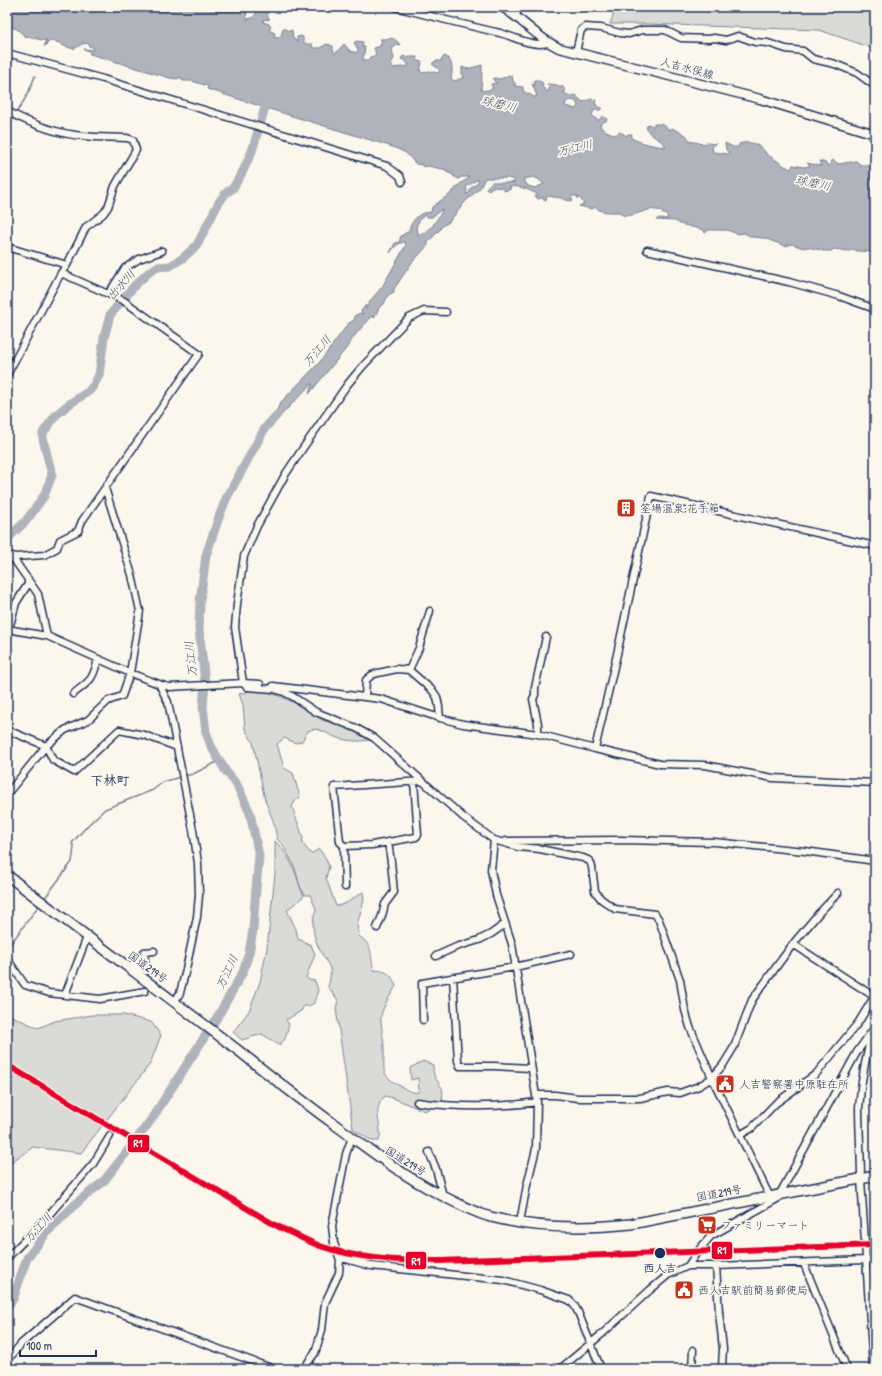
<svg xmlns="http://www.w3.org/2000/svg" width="882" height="1376" viewBox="0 0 882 1376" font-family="'Patrick Hand','Klee One',sans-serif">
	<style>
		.green { fill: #dadad7; stroke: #7a849a }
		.water { fill: #afb3bb; stroke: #747e96; fill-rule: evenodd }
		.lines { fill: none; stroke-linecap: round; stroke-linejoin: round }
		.stream { stroke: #747e96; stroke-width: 1.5 }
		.river { stroke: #afb3bb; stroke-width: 9 }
		.minor-casing { stroke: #1b2f5e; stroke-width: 9 }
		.major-casing { stroke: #1b2f5e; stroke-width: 11 }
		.highway-casing { stroke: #1b2f5e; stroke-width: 12 }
		.minor { stroke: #fbf7ec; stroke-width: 6 }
		.major { stroke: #fbf7ec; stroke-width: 8 }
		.highway { stroke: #fbf7ec; stroke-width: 9 }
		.rail-1-casing { stroke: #fbf7ec; stroke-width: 9 }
		.rail-1 { stroke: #e4002b; stroke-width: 6 }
		.stop-dot { fill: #1b2f5e; stroke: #fbf7ec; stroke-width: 1.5 }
		.labels { text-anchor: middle; stroke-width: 3.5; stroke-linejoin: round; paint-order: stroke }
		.street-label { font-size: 11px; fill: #1b2f5e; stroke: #fbf7ec }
		.poi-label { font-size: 11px; fill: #1b2f5e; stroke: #fbf7ec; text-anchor: start }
		.stop-label { font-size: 11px; font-weight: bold; fill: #1b2f5e; stroke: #fbf7ec }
		.water-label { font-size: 12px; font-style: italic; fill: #47577a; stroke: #fbf7ec }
		.quarter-label { font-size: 13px; font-weight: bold; fill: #1b2f5e; stroke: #fbf7ec }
		.line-badge { stroke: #fbf7ec; stroke-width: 1.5 }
		.badge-label { font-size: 11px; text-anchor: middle; font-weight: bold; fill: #fff }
	</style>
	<rect width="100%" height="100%" fill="#fbf7ec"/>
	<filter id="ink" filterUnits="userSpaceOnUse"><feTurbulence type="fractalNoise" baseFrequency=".025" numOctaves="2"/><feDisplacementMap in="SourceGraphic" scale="8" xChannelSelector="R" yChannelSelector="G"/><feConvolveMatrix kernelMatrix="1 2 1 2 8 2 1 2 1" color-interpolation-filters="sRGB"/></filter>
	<g filter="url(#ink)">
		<path class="green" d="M616,7H875V49L819,30L645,24H610Z
			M253,690L268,692L282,697L307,709L322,720L339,725L367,737L370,740C359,742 346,741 335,737C325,733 318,726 308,731L302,741L296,743L284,738L277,744L284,768L293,773L300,797L295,801L292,807L303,837L302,843L311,854L319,849L325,857L329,866L326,878L336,906C349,904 352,898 363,892L364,900L357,925L359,936C375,948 369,954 374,970C388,971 391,974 396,986C391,995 383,1005 381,1016C380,1021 384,1040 384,1047C385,1070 378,1074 402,1087C409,1091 411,1093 419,1092L418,1078L411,1080L410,1068L423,1061L433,1065C433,1069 433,1074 435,1077C442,1090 444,1085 442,1101L425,1111C411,1107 400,1099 385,1096C370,1111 384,1125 379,1141H372L353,1129L336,1009L338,1000L328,987C330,981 331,974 330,968C328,964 325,958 322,954C314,940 310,925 316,909L310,895H305L300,887L294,865L283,845L277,839L274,823L265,800L253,742L245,729L243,705L239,694Z
			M275,841C283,848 289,858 293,867C298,877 299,887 304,896L287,910L296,929L298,939L311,945L315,954L306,977L309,980L315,981L318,990L314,1003L309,1006H304L301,1011L286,1020L289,1024L285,1039L279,1045L262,1034L242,1040L233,1032L249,1011L260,982L267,948L275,874Z
			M7,1014L38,1028L55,1021L92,1015H124L151,1022L161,1035L150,1064L81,1153L33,1147L7,1165Z"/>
		<path class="water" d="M7,7H252H248L245,12H247L246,17L248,19C254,18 256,15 257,9L261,11L266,10L268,13L267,15L269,18V20L264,19L263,22L269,24L271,27L269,30L275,33L274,37L277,38L281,36L283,28L289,31L292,30L293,38L297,42V37L300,36L303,37V42L307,44H312L313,48H320L327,44L333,46V50L335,54L344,44L350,51L357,53L358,49L354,43L356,41L363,42L362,47H365L363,60H369L370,57L374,56L376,54L374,48L381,46L380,43L382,41L380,39C391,39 393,35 400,45L396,44L395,47L391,48L394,58L391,64L393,68L409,66L406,61L401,59L403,56L406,57L407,59L409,57H417L418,61L422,62L420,71L423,73L429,71L438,73L440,70L432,64L435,61H442L441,59L445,56C453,60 453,71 451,78L454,81L465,77L462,76V67L467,69L482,65C482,73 482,80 481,88L482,91L493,89L491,84L497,83L493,80L494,78L500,79L506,77L508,75L512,76L513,81L516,84L514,86L523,87V91L534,97L537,96L532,84L535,86L534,80H537L543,83L542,87L548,92L550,87L547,84L557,85L560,88L562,86L566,91H564L565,94L572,96L573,95L577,96L578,98L583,102L591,99L596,100L595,103L598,107L602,108L599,111L594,110L592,115L597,120H599L602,116L607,119L606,121L603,122L600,125L602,129L615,135L620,132L627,136L628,134H632L631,138C641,143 654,146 666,147C661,138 649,137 646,127L649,124L652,126L655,124H662L670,130L672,128L686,135L690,141L703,144L707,143L716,144L712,147L713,152L728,154L729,152L726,150L725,143L733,147H739V144C750,140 762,145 767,155C775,158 782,166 791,169L793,165L804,167L810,166L807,163L821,166L819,161L826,163L828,166L831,164L832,160L839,164L856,161L861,165H866L875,170V252L857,251L854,249L849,251L834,249L831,251H823L821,250L807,247L803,248L792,244L785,246L764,238L752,237L744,233L738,234L727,230H709L705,233L704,230L680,224L675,221L656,220L659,218L668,219L667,215L663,214L661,211C657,210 652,209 648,210C640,212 625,220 618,212C610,212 600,213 596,207L592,209L579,206L584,204L580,198H577L578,196H573L570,198L573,199L572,201L566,200L561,198L547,196L546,200L542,198L538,199L535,196H538L537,194C529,190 518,185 509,187L511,189L504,191V188L492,187L489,190L486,188C496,177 493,184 504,183C507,183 510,182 514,183V180L508,178H485L480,188L465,202L449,222L442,226L439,231L436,232V234L428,242V245L410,265L394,289V292L388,295L384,304L380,306L374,318L373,316L370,317C369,322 365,323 362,327C357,333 352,338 349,345L309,394L312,383L265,432L281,402L319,363L348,324L355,319L354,316L360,313L363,314L361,311L366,305V309L370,301L382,287L406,245L405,242C398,243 394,247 390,253L395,243L399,242L401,236L409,231C410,224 416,215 424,213C426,212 429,213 431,212L432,207L450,194L461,183L468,179L469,177H460L459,179L453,176L454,175L446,172L447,170L428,166L423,167L422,165L416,164L406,153L393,147L266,108L264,112H262L263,107L207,89L208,86L192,81H183L181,77L177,79L170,78L90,54L89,51L84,49L93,50L94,48L89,46L88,43L82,44L74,49L61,45V43L50,41L45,46L46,41L25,36L17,29L7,26ZM570,100L576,101L578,106L576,109L565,106L566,102ZM533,177L538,179L544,184L535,188L528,186L523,179ZM478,179V183L471,188L469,193L466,194L467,189L466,187ZM442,209L441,213L432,227C426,229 425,234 419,235L416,227L420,219L425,215L428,217H432Z"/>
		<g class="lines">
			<path class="stream" d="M45,46L46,40
				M15,114C25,102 30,90 35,76
				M7,123L12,117
				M184,776L193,774L219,761
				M44,899L72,862L74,847L72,843L88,825L105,809L153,790L163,782L180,777
				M7,956L9,946L40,904"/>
			<path class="river" d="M7,539L26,521L44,496L52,475L43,439V433L56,415L68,405L89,391L94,385L99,375L104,338L110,315L135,285L148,273L157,267L170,266L183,258L197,245L219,202L226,193L233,188L243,171L252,151L267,101
				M7,1307L13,1299L27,1258L49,1230L80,1200L103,1182L126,1153L151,1120L218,1016L243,972L249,953L253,930L255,900L259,856L250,813L237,785L225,770L211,746L206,732L203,707L205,682L199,629L200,601L206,555L219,517L226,499L265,428L277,415"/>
			<g class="minor-casing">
				<path id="minor" d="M395,7C430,16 465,25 500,33C515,37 532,47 547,43
					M515,15L521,7
					M576,52L581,30L585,27L601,28L620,33L629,34L642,30H665L681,38L709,39L714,38L726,40L738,36L755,42L768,43L786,49L803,51L813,59L835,64L857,73L875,86
					M7,53L103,79L387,166L400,176L402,182
					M7,111C31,124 56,134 84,136C98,138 113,137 127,138L133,140L136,150L115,186L108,207L103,214L86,227L67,265L61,273L7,375
					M7,247L67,265
					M647,250L789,282L839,296L875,309
					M109,293L125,268L139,259L162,251
					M446,312L424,311L409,318L362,367L347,385L303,448L285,475L257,526L244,556L237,604L235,627L243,683L247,687L274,689L284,692L292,696L316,712L356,728L374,738L463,817L494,840L518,847L540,849L583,858L590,861L592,867L595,891L601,899L615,909L655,914L659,920L680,980L685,1010L690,1027L712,1078L770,1197
					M7,555L16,557L44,555L57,548L60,540L78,531L82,521L105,488
					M10,557L15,561L38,594L47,636
					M7,629L47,636L130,673L159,684L169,687L243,683L260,684
					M7,636L16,603L28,584V579
					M409,670L419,648L430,611
					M159,684L168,702L193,830L198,863L199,895L197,917L186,969L180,993L175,1001
					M273,686L381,699L440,718L463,724L538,734L595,749L660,764L705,765L773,778L875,783
					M73,694C90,681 93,680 98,659
					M365,696L366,680L372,675L378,673L397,669L409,670L433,691L437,697L439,707L440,718
					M7,730L46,746L53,760L74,772L119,730L144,735L177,747
					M538,734V724L533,699L535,695V688L546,637
					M595,749L617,654L651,496L875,546
					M414,782L418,835L416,837L372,845L344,846L340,842L334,787L422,781
					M7,794L46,746L65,730L88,720L108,701L122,696L130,673L140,611L132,575L105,488L199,354L124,301L61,273
					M494,840L491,870L496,895L512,944L537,1102L536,1149L527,1185L520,1222
					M506,841L620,840L715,842L805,851L875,861
					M344,846L345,887
					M377,928L382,916L385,904L394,892L391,862L388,842
					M793,944L875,997
					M436,956L456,947L479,940L491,934L505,924
					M7,961L10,963L25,985L49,993L100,999L145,991
					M129,968L133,964L146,971L144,952L154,951
					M453,977L458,1061L460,1066H494L530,1068
					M65,995L87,937
					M423,1020L422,983L515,967L571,954
					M536,1095H555L578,1098H640L668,1092L680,1093L699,1086L712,1078L723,1065L734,1047L752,1000L793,944L819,913L838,893
					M417,1102C458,1108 495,1108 537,1102
					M740,1135L752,1128L776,1103L816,1074L858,1023L874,997
					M429,1152L436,1169L443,1196
					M339,1257L371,1266L503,1280L540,1290L569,1300L574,1305L578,1312L601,1369
					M7,1258L47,1217L93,1164L110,1136
					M804,1264L847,1369
					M688,1266L697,1252L711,1236L777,1199L857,1052L872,1031
					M716,1266L719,1312L723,1349L722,1366
					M7,1361L21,1344L75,1297L274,1369
					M303,1369L315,1353L322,1330L325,1303L339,1273L340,1260L334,1243L332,1226L346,1154L352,1137
					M560,1369L602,1334L650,1290L668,1275L688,1266H716L866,1260L875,1261
					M692,1369L693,1350
					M873,1369L861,1179C861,1155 859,1132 859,1108C861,1082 867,1049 875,1023"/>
			</g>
			<g class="major-casing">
				<path id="major" d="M502,7C522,19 537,38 559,48L760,99L875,134"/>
			</g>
			<g class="highway-casing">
				<path id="highway" d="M7,875C84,935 162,992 239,1051C274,1079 309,1106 345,1132C375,1154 404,1176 437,1193C455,1202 472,1212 491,1217C537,1229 584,1229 631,1224L875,1176"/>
			</g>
			<use href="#minor" class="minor"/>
			<use href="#major" class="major"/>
			<use href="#highway" class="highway"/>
			<g class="rail-1-casing">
				<path id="rail-1" d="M7,1065L275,1225C290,1232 305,1240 320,1246C358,1259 399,1261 439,1261L875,1245"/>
			</g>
			<use href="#rail-1" class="rail-1"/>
		</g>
	</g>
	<defs>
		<g id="building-square" transform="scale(1)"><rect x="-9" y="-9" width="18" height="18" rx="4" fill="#c8321e" stroke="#fbf7ec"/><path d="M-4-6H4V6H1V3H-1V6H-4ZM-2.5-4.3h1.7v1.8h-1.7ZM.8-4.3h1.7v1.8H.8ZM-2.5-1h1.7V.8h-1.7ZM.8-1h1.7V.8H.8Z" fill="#fff"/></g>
		<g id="civic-square" transform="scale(1)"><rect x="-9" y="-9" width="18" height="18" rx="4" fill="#c8321e" stroke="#fbf7ec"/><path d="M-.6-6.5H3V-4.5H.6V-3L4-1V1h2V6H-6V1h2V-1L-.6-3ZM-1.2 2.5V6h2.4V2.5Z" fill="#fff"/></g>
		<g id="supermarket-square" transform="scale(1)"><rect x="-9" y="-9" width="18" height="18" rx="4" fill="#c8321e" stroke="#fbf7ec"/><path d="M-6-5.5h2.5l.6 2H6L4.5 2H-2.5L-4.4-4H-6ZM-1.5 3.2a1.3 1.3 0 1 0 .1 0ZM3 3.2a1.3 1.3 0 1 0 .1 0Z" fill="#fff"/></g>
	</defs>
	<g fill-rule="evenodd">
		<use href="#building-square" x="626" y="508"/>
		<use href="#civic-square" x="725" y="1084"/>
		<use href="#supermarket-square" x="707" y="1225"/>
		<use href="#civic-square" x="684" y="1290"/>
	</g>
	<circle class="stop-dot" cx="660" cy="1253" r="6"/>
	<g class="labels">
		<g class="street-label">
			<text transform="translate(687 68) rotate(15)" y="4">人吉水俣線</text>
			<text transform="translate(148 967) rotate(36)" y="4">国道219号</text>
			<text transform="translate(406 1161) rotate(32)" y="4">国道219号</text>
			<text transform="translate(719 1193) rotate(-11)" y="4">国道219号</text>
		</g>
		<g class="poi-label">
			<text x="640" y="512">筌場温泉;花手箱</text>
			<text x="739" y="1088">人吉警察署中原駐在所</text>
			<text x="721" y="1229">ファミリーマート</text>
			<text x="698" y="1294">西人吉駅前簡易郵便局</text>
		</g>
		<g class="stop-label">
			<text x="660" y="1272">西人吉</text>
		</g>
		<g class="water-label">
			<text transform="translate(499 104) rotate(14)" y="4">球磨川</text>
			<text transform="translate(575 148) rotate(-13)" y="4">万江川</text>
			<text transform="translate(813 183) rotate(12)" y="4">球磨川</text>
			<text transform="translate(121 285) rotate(-48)" y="4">出水川</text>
			<text transform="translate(317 351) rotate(-49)" y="4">万江川</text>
			<text transform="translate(191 659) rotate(-96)" y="4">万江川</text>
			<text transform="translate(227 972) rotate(-65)" y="4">万江川</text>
			<text transform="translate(38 1228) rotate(-48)" y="4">万江川</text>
		</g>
		<g class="quarter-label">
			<text x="110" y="785">下林町</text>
		</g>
	</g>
	<g class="line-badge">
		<rect x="127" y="1134" width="23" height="19" rx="4" fill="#e4002b"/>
		<rect x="711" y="1241" width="22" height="19" rx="4" fill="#e4002b"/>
		<rect x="405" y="1251" width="22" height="19" rx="4" fill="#e4002b"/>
	</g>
	<g class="badge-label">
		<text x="138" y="1147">R1</text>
		<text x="722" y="1254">R1</text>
		<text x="416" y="1265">R1</text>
	</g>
	<rect width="882" height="1376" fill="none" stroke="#fbf7ec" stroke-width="24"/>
	<rect x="12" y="12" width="858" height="1352" fill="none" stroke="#1b2f5e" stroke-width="1.5" filter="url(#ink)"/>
	<path d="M20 1350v6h76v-6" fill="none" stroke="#1b2f5e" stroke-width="2"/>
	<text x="26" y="1350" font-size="12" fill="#1b2f5e" stroke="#fbf7ec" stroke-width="3" paint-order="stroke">100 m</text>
</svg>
